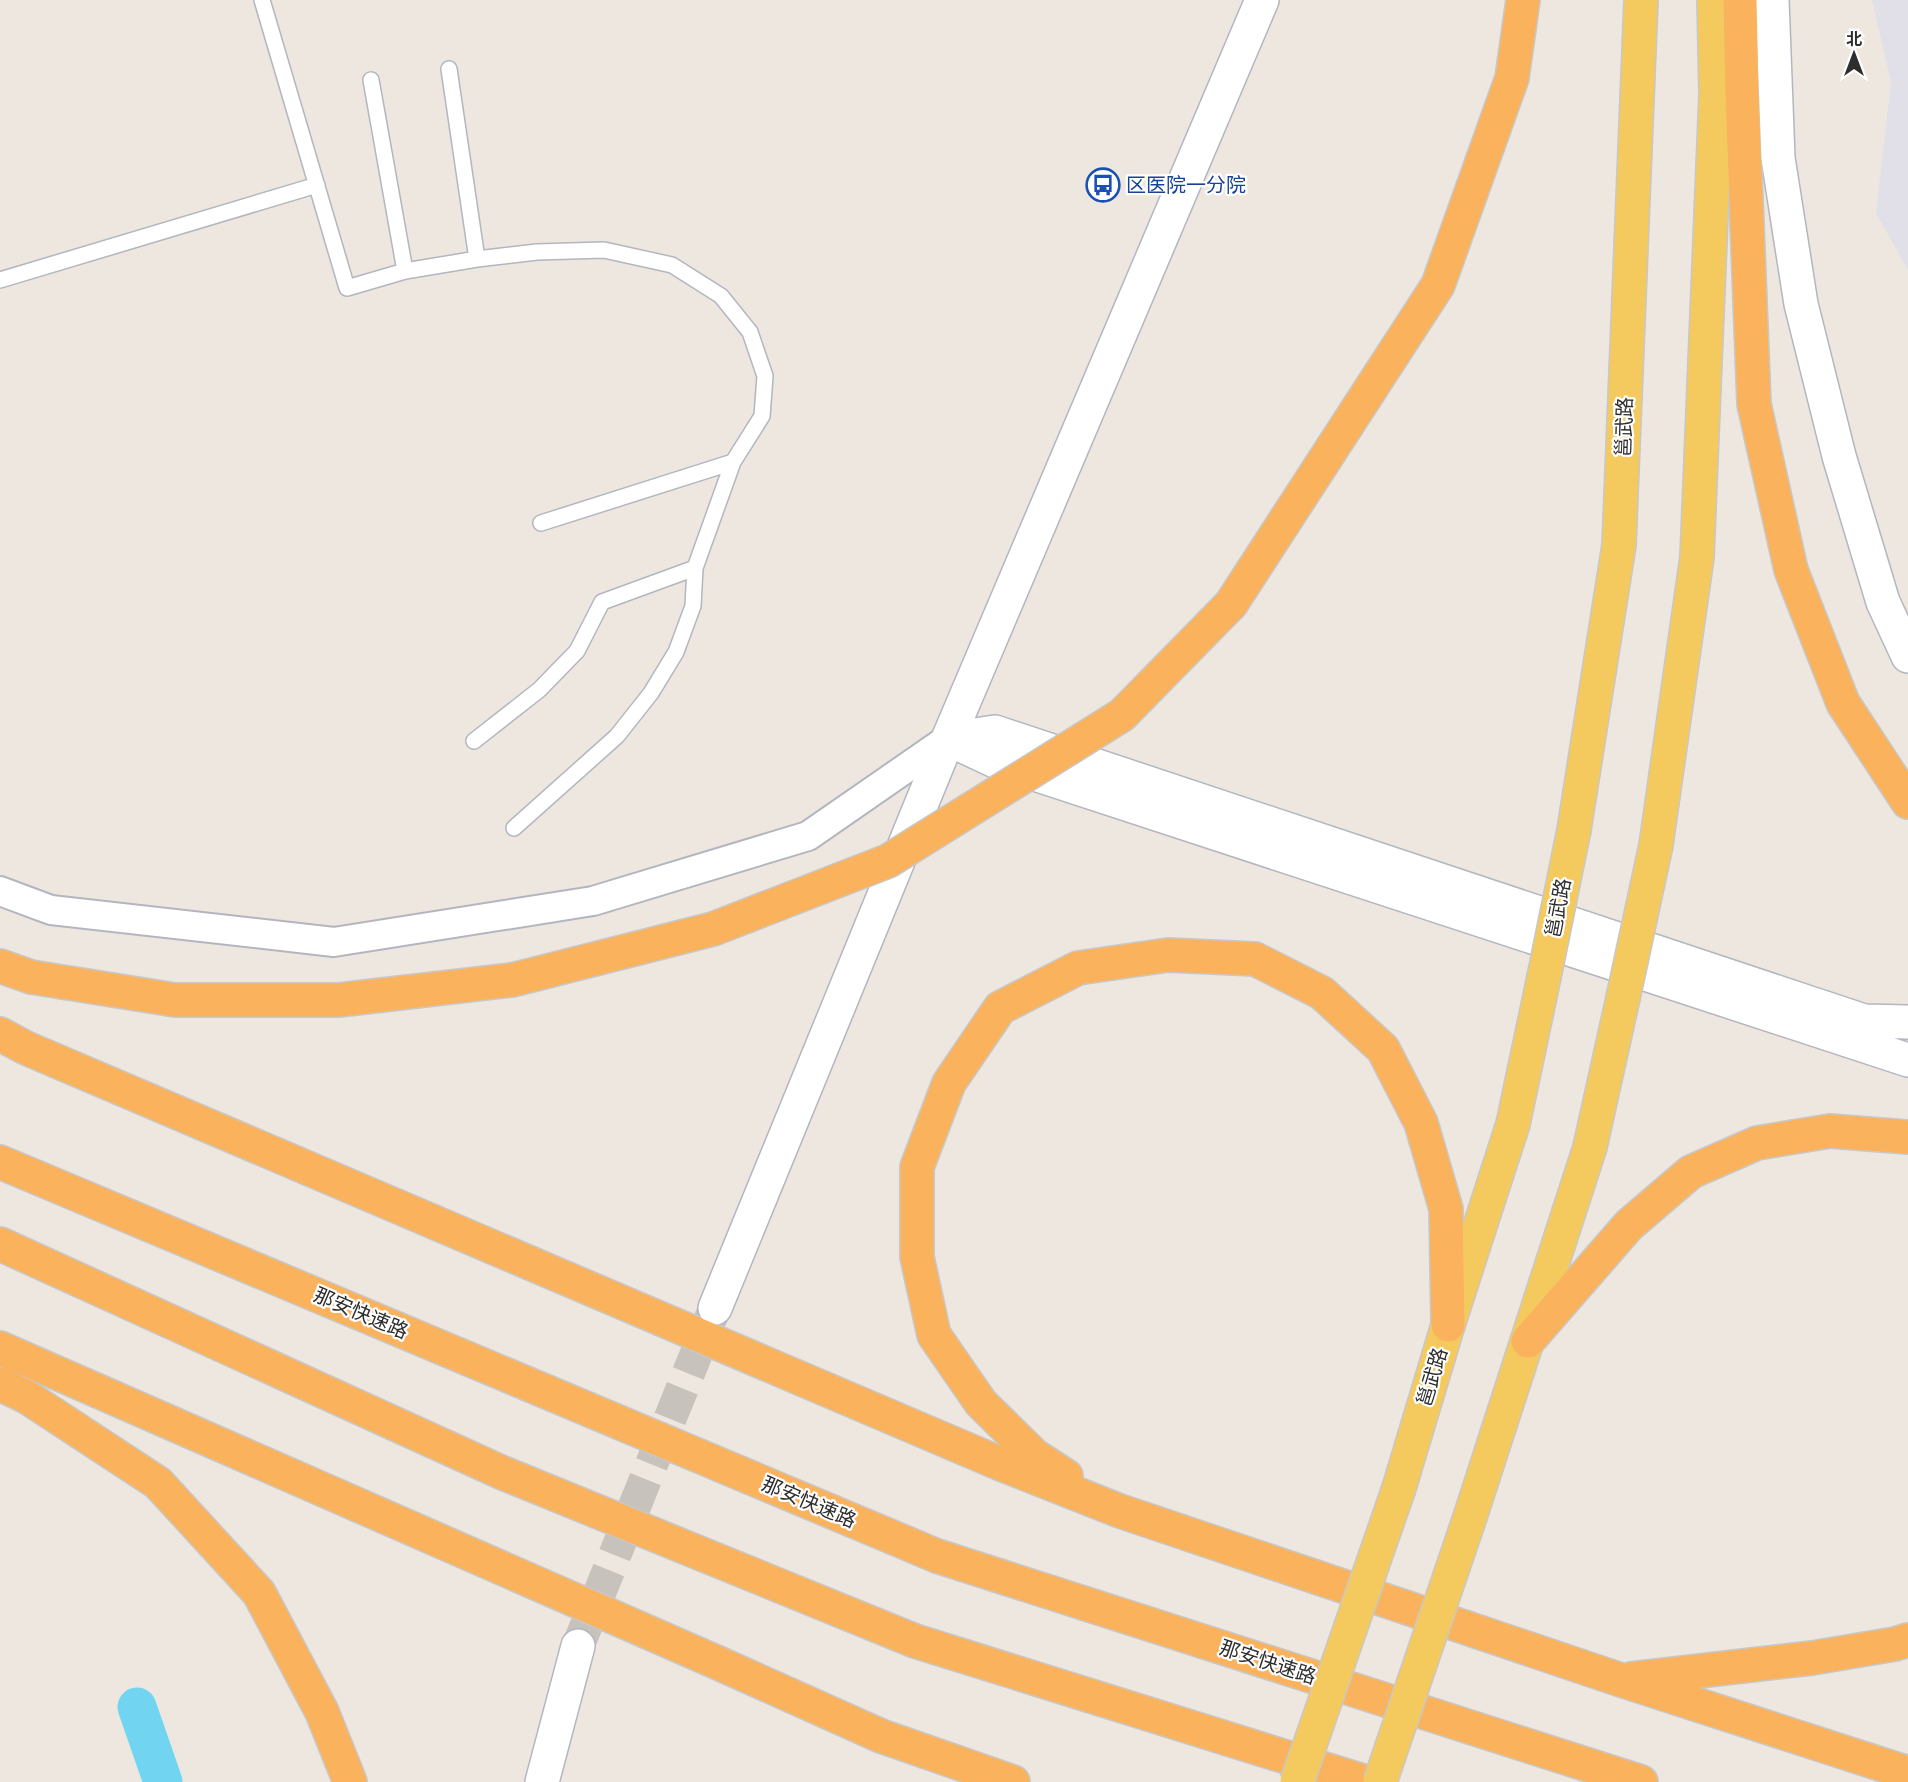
<svg xmlns="http://www.w3.org/2000/svg" width="1908" height="1782" viewBox="0 0 1908 1782" font-family="'Fira Sans','Noto Sans SC',sans-serif">
	<style>
		.industrial { fill: #e1dfe7 }
		.lines { fill: none; stroke-linecap: round; stroke-linejoin: round }
		.canal { stroke: #71d5f1; stroke-width: 39 }
		.tertiary-tunnel { stroke: #c7c2bb; stroke-width: 33; stroke-dasharray: 33 16; stroke-linecap: butt }
		.service-casing { stroke: #b3b6c0; stroke-width: 18 }
		.minor-casing { stroke: #b3b6c0; stroke-width: 32 }
		.tertiary-casing { stroke: #b3b6c0; stroke-width: 36 }
		.primary-casing { stroke: #c8c8c8; stroke-width: 36 }
		.trunk-casing { stroke: #c8c8c8; stroke-width: 36 }
		.service { stroke: #fff; stroke-width: 15 }
		.minor { stroke: #fff; stroke-width: 28 }
		.tertiary { stroke: #fff; stroke-width: 33 }
		.primary { stroke: #f4ca5f; stroke-width: 33 }
		.trunk { stroke: #fab25c; stroke-width: 33 }
		.primary-bridge-casing { stroke: #c8c8c8; stroke-width: 36; stroke-linecap: butt }
		.trunk-bridge-casing { stroke: #c8c8c8; stroke-width: 36; stroke-linecap: butt }
		.primary-bridge { stroke: #f4ca5f; stroke-width: 33 }
		.trunk-bridge { stroke: #fab25c; stroke-width: 33 }
		.labels { text-anchor: middle; stroke-width: 4.5; stroke-linejoin: round; paint-order: stroke }
		.transit-label { font-size: 20px; fill: #164399; stroke: #fff; text-anchor: start }
		.street-label { font-size: 20px; fill: #2d2d2d; stroke: #fff }
	</style>
	<rect width="100%" height="100%" fill="#eee7df"/>
	<path class="industrial" d="M1872,0H1908V270L1876,213L1891,82Z"/>
	<g class="lines">
		<path class="canal" d="M137,1707L163,1782"/>
		<path class="tertiary-tunnel" d="M578,1646L714,1310"/>
		<g class="service-casing">
			<path id="service" d="M262,0L347,288L405,271L477,259L537,252L604,250L672,265L721,296L750,332L765,376L762,416L733,462L541,523
				M449,69L477,259
				M371,80L405,271
				M0,280L317,185
				M474,741L539,690L577,651L602,602L695,568
				M514,828L617,736L651,693L676,652L693,606L695,568L733,462"/>
		</g>
		<g class="minor-casing">
			<path id="minor" d="M0,891L51,910L334,942L593,901L808,836L948,739"/>
		</g>
		<g class="tertiary-casing">
			<path id="tertiary" d="M1772,0L1778,158L1801,304L1839,456L1883,602L1908,656
				M948,739L995,761L1908,1060
				M948,739L995,732L1864,1021L1908,1022
				M715,1308L948,739L1262,0
				M542,1782L578,1646"/>
		</g>
		<g class="primary-casing">
			<path id="primary" d="M1574,830L1619,545L1641,0
				M1656,845L1697,557L1716,94L1714,0
				M1399,1488L1448,1325L1513,1124L1544,977
				M1471,1514L1590,1147L1623,998"/>
		</g>
		<g class="trunk-casing">
			<path id="trunk" d="M1740,0L1742,95L1754,404L1791,570L1843,703L1908,802
				M1231,604L1438,285L1512,78L1523,0
				M0,966L31,977L175,1000
				M0,1034L26,1048L790,1374L1001,1464L1120,1511L1621,1680L1908,1773
				M0,1162L937,1556L1641,1782
				M0,1244L503,1473L915,1641L1366,1782
				M1528,1341L1629,1225L1691,1172L1757,1143L1830,1131L1908,1137
				M0,1348L716,1662L881,1736L1013,1782
				M0,1384L27,1397L158,1483L259,1593L322,1712L350,1782
				M1066,1476L1035,1456L981,1403L934,1335L917,1257V1167L949,1083L1000,1008L1078,968L1168,955L1255,959L1322,993L1383,1049L1421,1123L1446,1209L1448,1325
				M1631,1679L1812,1658L1895,1644L1908,1640"/>
		</g>
		<use href="#service" class="service"/>
		<use href="#minor" class="minor"/>
		<use href="#tertiary" class="tertiary"/>
		<use href="#primary" class="primary"/>
		<use href="#trunk" class="trunk"/>
		<g class="primary-bridge-casing">
			<path id="primary-bridge" d="M1544,977L1574,830
				M1623,998L1656,845
				M1297,1782L1399,1488
				M1380,1782L1471,1514"/>
		</g>
		<g class="trunk-bridge-casing">
			<path id="trunk-bridge" d="M175,1000H339L512,980L713,929L888,861L1122,715L1231,604"/>
		</g>
		<use href="#primary-bridge" class="primary-bridge"/>
		<use href="#trunk-bridge" class="trunk-bridge"/>
	</g>
	<defs>
		<g id="bus-ring" transform="scale(1.725)"><circle r="9.5" fill="#fff" stroke="#1a4fb4" stroke-width="1.5"/><path d="M-5-6H5V4H4V6H2V4H-2V6H-4V4H-5ZM-3.5-4V0h7V-4ZM-3.5 1.2v1.5H-2V1.2ZM2 1.2v1.5H3.5V1.2Z" fill="#1a4fb4"/></g>
	</defs>
	<g fill-rule="evenodd">
		<use href="#bus-ring" x="1103" y="185"/>
	</g>
	<g class="labels">
		<g class="transit-label">
			<text x="1126" y="192">区医院一分院</text>
		</g>
		<g class="street-label">
			<text transform="translate(1624 427) rotate(-88)" y="7">邕武路</text>
			<text transform="translate(1558 908) rotate(-79)" y="7">邕武路</text>
			<text transform="translate(361 1313) rotate(23)" y="7">那安快速路</text>
			<text transform="translate(1432 1377) rotate(-73)" y="7">邕武路</text>
			<text transform="translate(809 1502) rotate(23)" y="7">那安快速路</text>
			<text transform="translate(1268 1662) rotate(18)" y="7">那安快速路</text>
		</g>
	</g>
	<g transform="translate(1854 54)" stroke="#ffffff" stroke-width="4.5" paint-order="stroke">
	<path d="M0-4.5L10 22L0 15L-10 22Z" fill="#2d2d2d"/>
	<text y="-9" font-size="16" font-weight="bold" text-anchor="middle" fill="#2d2d2d">北</text>
	</g>
</svg>
